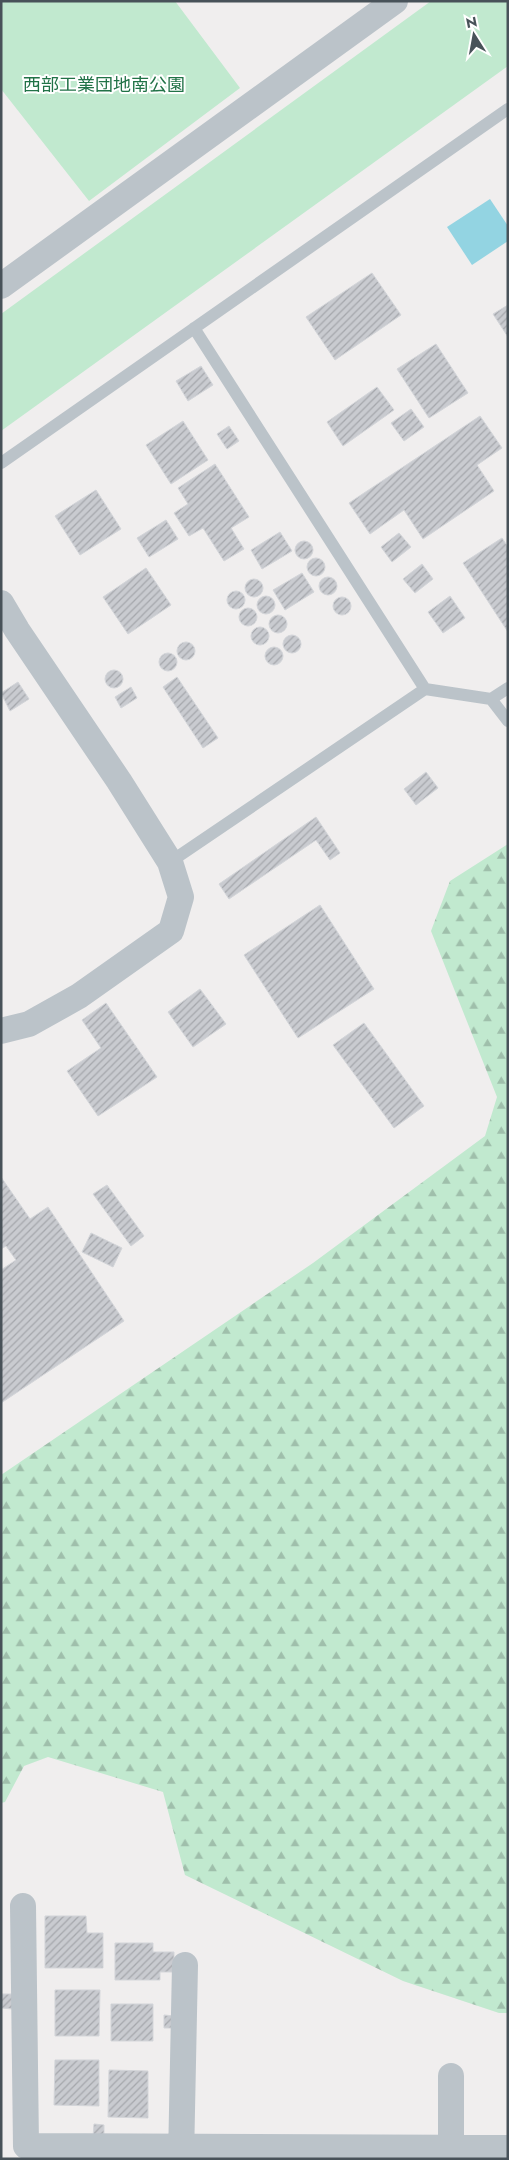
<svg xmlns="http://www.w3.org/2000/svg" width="509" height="2160" viewBox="0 0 509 2160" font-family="Jost,'Noto Sans JP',sans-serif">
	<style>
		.green { fill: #c1e9cf }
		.forest { fill: url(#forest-firs) }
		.water { fill: #93d4e2 }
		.building { fill: url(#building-hatch); stroke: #d3d5d9 }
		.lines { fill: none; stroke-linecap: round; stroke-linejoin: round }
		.service { stroke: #bbc3c9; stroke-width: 12 }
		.minor { stroke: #bbc3c9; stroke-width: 26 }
		.labels { text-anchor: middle; stroke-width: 4; stroke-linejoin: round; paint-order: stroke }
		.park-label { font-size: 18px; fill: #217247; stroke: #fff }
	</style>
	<defs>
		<pattern id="forest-firs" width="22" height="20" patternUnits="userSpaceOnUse" patternTransform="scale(1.25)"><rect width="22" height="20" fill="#c1e9cf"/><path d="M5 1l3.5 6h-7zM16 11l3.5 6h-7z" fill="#9fbfab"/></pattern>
		<pattern id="building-hatch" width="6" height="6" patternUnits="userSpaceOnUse" patternTransform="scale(1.25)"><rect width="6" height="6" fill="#c9cbd0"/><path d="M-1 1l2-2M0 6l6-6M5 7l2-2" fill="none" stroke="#a5a7ac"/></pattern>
	</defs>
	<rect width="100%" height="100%" fill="#f0eeee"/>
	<path class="green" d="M1,1H175L240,88L89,201L1,89Z
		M431,1H508V66L1,431V314Z"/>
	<path class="forest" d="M508,844V2013H499L403,1981L185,1875L163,1792L48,1757L24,1766L5,1802L1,1803V1475L313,1263L485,1136L497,1097L431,931L450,881Z"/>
	<path class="water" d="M490,199L508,226V241L472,265L447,227Z"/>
	<path class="building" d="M372,273L401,315L335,360L306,317Z
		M508,305V337L493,314Z
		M436,344L468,393L429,418L397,369Z
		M201,366L213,385L188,401L176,381Z
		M377,387L394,410L343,446L327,422Z
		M411,409L424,427L404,441L391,423Z
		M480,416L502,448L477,465L494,491L423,539L404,510L370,534L349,503Z
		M183,421L208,460L171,484L146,445Z
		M229,426L239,441L227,449L217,434Z
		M215,464L249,517L231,528L244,549L224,561L203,528L189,536L174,513L188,504L178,488Z
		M96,490L121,529L80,555L55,516Z
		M166,520L178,539L149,557L137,538Z
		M280,532L292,551L262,569L251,550Z
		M399,533L411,547L392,562L381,547Z
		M502,538L508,547V632L463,563Z
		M295 550a9 9 0 1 1 18 0a9 9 0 1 1-18 0Z
		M307 567a9 9 0 1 1 18 0a9 9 0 1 1-18 0Z
		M422,564L433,579L415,593L403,579Z
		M146,568L171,605L128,634L103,597Z
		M302,573L314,592L285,610L273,590Z
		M319 586a9 9 0 1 1 18 0a9 9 0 1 1-18 0Z
		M245 588a9 9 0 1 1 18 0a9 9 0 1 1-18 0Z
		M227 600a9 9 0 1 1 18 0a9 9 0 1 1-18 0Z
		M450,596L465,618L443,633L428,612Z
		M257 605a9 9 0 1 1 18 0a9 9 0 1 1-18 0Z
		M333 606a9 9 0 1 1 18 0a9 9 0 1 1-18 0Z
		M239 617a9 9 0 1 1 18 0a9 9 0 1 1-18 0Z
		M269 624a9 9 0 1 1 18 0a9 9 0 1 1-18 0Z
		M251 636a9 9 0 1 1 18 0a9 9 0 1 1-18 0Z
		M283 644a9 9 0 1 1 18 0a9 9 0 1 1-18 0Z
		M177 651a9 9 0 1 1 18 0a9 9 0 1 1-18 0Z
		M265 656a9 9 0 1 1 18 0a9 9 0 1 1-18 0Z
		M159 662a9 9 0 1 1 18 0a9 9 0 1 1-18 0Z
		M105 679a9 9 0 1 1 18 0a9 9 0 1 1-18 0Z
		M177,677L218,738L203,748L163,687Z
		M18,682L29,699L10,711L1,693Z
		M131,687L137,698L121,708L115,697Z
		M426,772L438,788L416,805L404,789Z
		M316,817L340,853L330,860L316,840L229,899L219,884Z
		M320,905L374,989L298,1038L244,955Z
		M200,989L226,1024L193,1047L168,1012Z
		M106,1003L157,1077L98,1116L67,1071L101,1048L82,1020Z
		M364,1023L424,1106L394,1128L333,1045Z
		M1,1177L30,1219L48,1207L124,1321L1,1403V1270L16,1260L6,1246L1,1249Z
		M107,1185L144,1236L131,1246L93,1194Z
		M91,1233L122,1248L113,1267L82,1252Z
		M45,1916H86L87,1933H103V1968H45Z
		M115,1943H153V1952H174V1972H160V1980H115Z
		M55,1990H100L99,2036H55Z
		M1,1994H14L13,2009L1,2008Z
		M111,2004H153V2041H111Z
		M164,2015L175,2016L174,2028H164Z
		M55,2060H99V2106L54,2105Z
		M109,2070L148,2071V2118L108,2117Z
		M94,2124L104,2125V2137H93Z"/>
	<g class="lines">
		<path class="service" d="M1,463L508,109
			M425,689L491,699L508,721
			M491,699L508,688
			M170,862L425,689L194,328"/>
		<path class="minor" d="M1,286L395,1
			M1,603L17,630L119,781L170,862L181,897L171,931L79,996L29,1024L1,1031
			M23,1906L26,2146L508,2148
			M451,2076V2159
			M181,2159L185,1965"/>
	</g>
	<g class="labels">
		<g class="park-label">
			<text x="104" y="91">西部工業団地南公園</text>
		</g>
	</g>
	<rect width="509" height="2160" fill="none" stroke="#485259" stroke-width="5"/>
	<g transform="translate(474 35) rotate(349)" stroke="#ffffff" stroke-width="4" paint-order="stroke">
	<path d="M0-4L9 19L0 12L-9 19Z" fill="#485259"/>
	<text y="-8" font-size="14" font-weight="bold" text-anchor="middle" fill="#485259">N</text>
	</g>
</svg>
